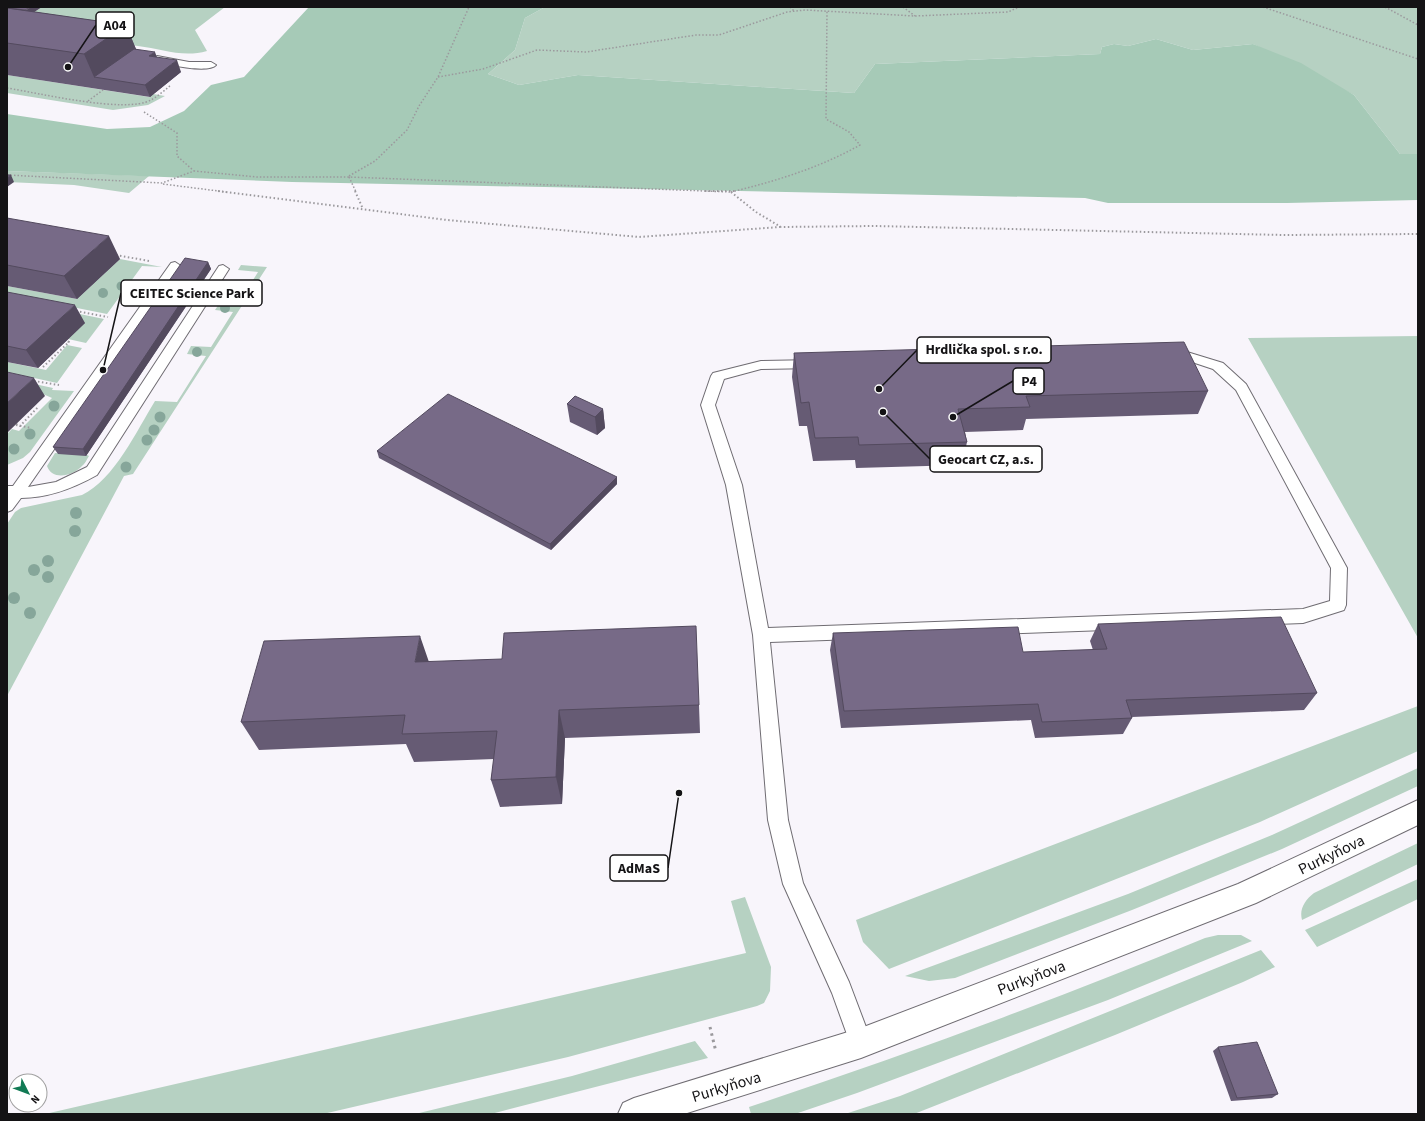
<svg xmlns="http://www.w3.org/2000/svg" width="1425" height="1121" viewBox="0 0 1425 1121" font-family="'Source Sans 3',sans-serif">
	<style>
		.green { fill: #b6d1c2 }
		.forest { fill: #a6cab7 }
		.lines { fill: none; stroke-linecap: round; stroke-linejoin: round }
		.lane-casing { stroke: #6f6c72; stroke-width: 2 }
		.street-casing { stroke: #6f6c72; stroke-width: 2 }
		.path-far2 { stroke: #9b999d; stroke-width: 1.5; stroke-dasharray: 1.5 2; stroke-linecap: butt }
		.path-far1 { stroke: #9b999d; stroke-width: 2; stroke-dasharray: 1.5 2.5; stroke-linecap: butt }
		.path { stroke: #9b999d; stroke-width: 3; stroke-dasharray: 2.5 4; stroke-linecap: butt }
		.lane { fill: #fff; fill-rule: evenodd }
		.street { fill: #fff; fill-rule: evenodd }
		.path-bridge { stroke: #9b999d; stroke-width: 2; stroke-dasharray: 1.5 2.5; stroke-linecap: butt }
		.tree { fill: #86a69a }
		.wall { fill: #665b74 }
		.shaded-wall { fill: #534a5e }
		.building { fill: #776a87; stroke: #534a5e }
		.labels { text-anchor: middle; stroke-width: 3; stroke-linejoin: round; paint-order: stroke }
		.near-street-label { font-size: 16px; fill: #141315; stroke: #fff }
		.leader { fill: none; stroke: #141315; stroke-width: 1.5 }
		.callout-dot { fill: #141315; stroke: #fff; stroke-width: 1.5 }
		.callout { fill: #fff; stroke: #141315; stroke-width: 1.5 }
		.callout-label { font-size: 14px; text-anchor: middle; font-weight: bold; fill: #141315 }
	</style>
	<rect width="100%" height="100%" fill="#f8f5fb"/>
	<path class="green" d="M42,7H225L195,30L207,51C183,58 162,49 138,46C94,40 51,33 7,27L16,24Z
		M545,7H1418V154H1400L1354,95L1253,44L1193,50L1156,39L1128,46L1114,44L1102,47L1100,54L875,64L854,93L578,75L519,85L488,74L515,50L525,18Z
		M7,75L149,97L153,94L165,96L148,105L113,110L7,93Z
		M7,171L149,176L129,193L74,185L7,182Z
		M120,259L162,267L142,266L107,314L7,294V286L77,299Z
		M241,265L267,267L133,474L124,476L7,696V524L15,512L21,508L82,495C114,480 137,430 155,401L177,402L206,356L187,354L191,346L211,347L233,312L215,310L219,304H238L258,272L238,270Z
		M7,299L104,319L86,343L68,339L84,323Z
		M1418,336V638L1248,338Z
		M67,345L82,348L57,383L7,372V362L46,370Z
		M7,378L53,388L52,390L74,391L30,452L23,458L7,465V434L12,429L19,431L52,398Z
		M55,453L87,455L89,456C87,459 85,464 82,466C73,476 52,481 47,466Z
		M1418,706V751L1260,822L889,969L863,942L856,920Z
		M1418,768V786L1282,849L1132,910L955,978L929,981L905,976L1128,894L1272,835Z
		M1418,843V864L1302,920C1299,909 1305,900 1314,893Z
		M1418,879V899L1317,947L1305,930Z
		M745,897L771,967L770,991L764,1003L757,1006L568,1057L323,1114H45L746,953L731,901Z
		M1218,935H1241L1252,941L1108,1000L857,1093L795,1114H751L749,1107C903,1056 1055,1000 1205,938Z
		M1261,950L1275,967L1243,982L1115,1035L914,1114H845L900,1096Z
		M695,1041L708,1058L491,1114H415L572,1076Z"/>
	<path class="forest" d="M309,7H545L525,18L515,50L488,74L519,85L578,75L854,93L875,64L1100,54L1102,47L1114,44L1128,46L1156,39L1193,50L1253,44L1301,63L1354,95L1400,154H1418V200L1287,203H1108L1085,198L292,182L7,171V114L107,129L150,127L184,111L211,85L244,77Z"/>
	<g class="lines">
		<g class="lane-casing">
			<path id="lane" d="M157,56L189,62H211L216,65C208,74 165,64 154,61L152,59Z
				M175,262L181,266L28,487L56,482L87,467L219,266L223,265L229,269L97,475C74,488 48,498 21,498L12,510L7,512V486H13L171,263Z
				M1170,352H1187L1223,363L1246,384L1347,568L1346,605L1344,610L1303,623L770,642L788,820L803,883L849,982L872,1043L869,1051L861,1054L853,1051L832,993L783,884L768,820L753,635L726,485L701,405L711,376L713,373L761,361L815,360L820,361L822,364L820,367L815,368L761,369L724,379L715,405L742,485L768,628L1303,609L1330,601L1331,568L1236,390L1213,369L1186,360L1165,359L1163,356L1165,353Z"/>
		</g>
		<g class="street-casing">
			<path id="street" d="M1418,800V825L1256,903L861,1058L684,1114H618L623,1103L634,1098L861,1028L1238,884Z"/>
		</g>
		<path class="path-far2" d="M790,7L794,11
			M903,7L915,16
			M1263,7L1418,59
			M1385,7L1418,25
			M438,77L483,69L537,50L586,52L696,35H719L787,12L805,10L915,16L1008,12L1019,7
			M7,88C39,93 125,114 151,100C158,96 165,90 171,85
			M88,101L103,90
			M144,112L177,133V156L194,171
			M7,175L162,183L194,171L257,177H349L730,192
			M349,176L375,161L407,130L419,106L438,77L469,7
			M349,177L356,192
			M163,184L226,192
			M731,192C776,181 819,168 860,145L849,132L826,119L827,11"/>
		<path class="path-far1" d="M218,191L447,220L639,237L780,227
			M355,191L363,209
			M705,191H735
			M731,192L756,212L781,227L875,226L1283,235L1418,234
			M116,255L149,261
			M76,311L108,317
			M43,367L69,342L66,341
			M34,381L59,385
			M16,425L31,428"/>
		<path class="path" d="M710,1027L716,1052"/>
		<use href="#lane" class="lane"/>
		<use href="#street" class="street"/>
		<path class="path-bridge" d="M16,424L20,426L39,406"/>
	</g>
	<g class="tree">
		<circle cx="121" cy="286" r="4.5"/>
		<circle cx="103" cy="293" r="5"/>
		<circle cx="225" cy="308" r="5"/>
		<circle cx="197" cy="352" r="5"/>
		<circle cx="54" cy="406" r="5.5"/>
		<circle cx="160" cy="417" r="5.5"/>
		<circle cx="154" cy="430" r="5.5"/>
		<circle cx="30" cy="434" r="5.5"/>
		<circle cx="147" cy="440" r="5.5"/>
		<circle cx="14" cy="449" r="5.5"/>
		<circle cx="126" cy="467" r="5.5"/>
		<circle cx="76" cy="513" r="6"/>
		<circle cx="75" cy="531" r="6"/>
		<circle cx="48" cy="561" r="6"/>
		<circle cx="34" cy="570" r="6"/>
		<circle cx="48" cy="577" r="6"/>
		<circle cx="14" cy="598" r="6"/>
		<circle cx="30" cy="613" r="6"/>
	</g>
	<path class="wall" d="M7,7L35,12L126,25L136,49L157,57L181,72L150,97L7,75Z
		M7,218L120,259L77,299L7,286Z
		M208,262L211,269L86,456L58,454L53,447Z
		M7,292L85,323L38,368L7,362Z
		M794,353L1208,391L1198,414L1026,419L1023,430L965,432L967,442L962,465L856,468L855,460L813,461L807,426H799L792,377Z
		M567,404L603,409L605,428L597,435L570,422Z
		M377,451L617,484L551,550L379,458Z
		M1098,624L1317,693L1304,710L1132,717V718L1123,734L1035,738L1031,720L841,728L830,650L833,633L1023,652L1093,650L1090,641Z
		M429,662L699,705L700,733L565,738L562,804L500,807L491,780L494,759L414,762L406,744L259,750L241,722Z
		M1218,1047L1278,1094L1272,1098L1231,1101L1213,1051Z"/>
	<path class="shaded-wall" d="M31,7H42L16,24L13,18Z
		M126,25L140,59L94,77L84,54Z
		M155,52L159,63L149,56Z
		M177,60L181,72L150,97L145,85Z
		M11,175L14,182L7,187V178Z
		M109,236L120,259L77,299L64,276Z
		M208,262L211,269L86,456L83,449Z
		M75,305L85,323L38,368L26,350Z
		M34,378L45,396L7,433V403Z
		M603,409L605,428L597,435L595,417Z
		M617,477V484L551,550L550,544Z
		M420,636L430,665L415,662Z
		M559,710L565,738L562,804L556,777Z"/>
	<path class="building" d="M7,7H31L25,10L7,8Z
		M7,8L126,25L84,54L7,43Z
		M134,49L155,52L149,56L177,60L145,85L94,77Z
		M7,175H11L7,178Z
		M7,218L109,236L64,276L7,265Z
		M185,258L208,262L83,449L53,447Z
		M7,292L75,305L26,350L7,346Z
		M1184,342L1208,391L1026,396L1030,407L958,409L967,442L859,445L858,437L815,438L809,402L801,403L794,353Z
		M7,372L34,378L7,403Z
		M448,394L617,477L550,544L377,451Z
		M575,396L603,409L595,417L567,404Z
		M1281,617L1317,693L1126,700L1132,718L1042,722L1038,704L844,711L833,633L1018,627L1023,652L1107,649L1098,624Z
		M696,626L699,705L559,710L556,777L491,780L497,731L402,734L405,715L241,722L264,641L420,636L415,662L502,659L504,633Z
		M1257,1042L1278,1094L1237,1098L1218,1047Z"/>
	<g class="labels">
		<g class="near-street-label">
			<text transform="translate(1331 854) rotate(-26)" y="6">Purkyňova</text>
			<text transform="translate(1031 977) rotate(-21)" y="6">Purkyňova</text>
			<text transform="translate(726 1086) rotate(-17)" y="6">Purkyňova</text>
		</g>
	</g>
	<path class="leader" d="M68 67L96 25M103 370L121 293M879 389L917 350M953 417L1013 381M883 412L930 459M679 793L668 868"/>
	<g class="callout-dot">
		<circle cx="68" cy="67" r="4"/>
		<circle cx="103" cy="370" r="4"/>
		<circle cx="879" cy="389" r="4"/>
		<circle cx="953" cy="417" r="4"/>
		<circle cx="883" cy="412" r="4"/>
		<circle cx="679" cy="793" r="4"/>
	</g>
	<g class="callout">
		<rect x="96" y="12" width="38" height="26" rx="4"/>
		<rect x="121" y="280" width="141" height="26" rx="4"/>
		<rect x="917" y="337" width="134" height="26" rx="4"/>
		<rect x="1013" y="368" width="31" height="26" rx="4"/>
		<rect x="930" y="446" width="112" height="26" rx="4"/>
		<rect x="610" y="855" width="58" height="26" rx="4"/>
	</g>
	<g class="callout-label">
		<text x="115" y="30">A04</text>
		<text x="192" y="298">CEITEC Science Park</text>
		<text x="984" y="354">Hrdlička spol. s r.o.</text>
		<text x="1029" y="386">P4</text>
		<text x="986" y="464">Geocart CZ, a.s.</text>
		<text x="639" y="873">AdMaS</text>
	</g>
	<rect width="1425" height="1121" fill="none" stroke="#141315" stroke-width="16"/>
	<g transform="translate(28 1093) rotate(132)"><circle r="19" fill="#ffffff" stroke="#a1a1a1"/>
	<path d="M0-3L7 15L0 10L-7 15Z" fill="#117a54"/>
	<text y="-6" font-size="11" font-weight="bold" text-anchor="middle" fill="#141315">N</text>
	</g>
</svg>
